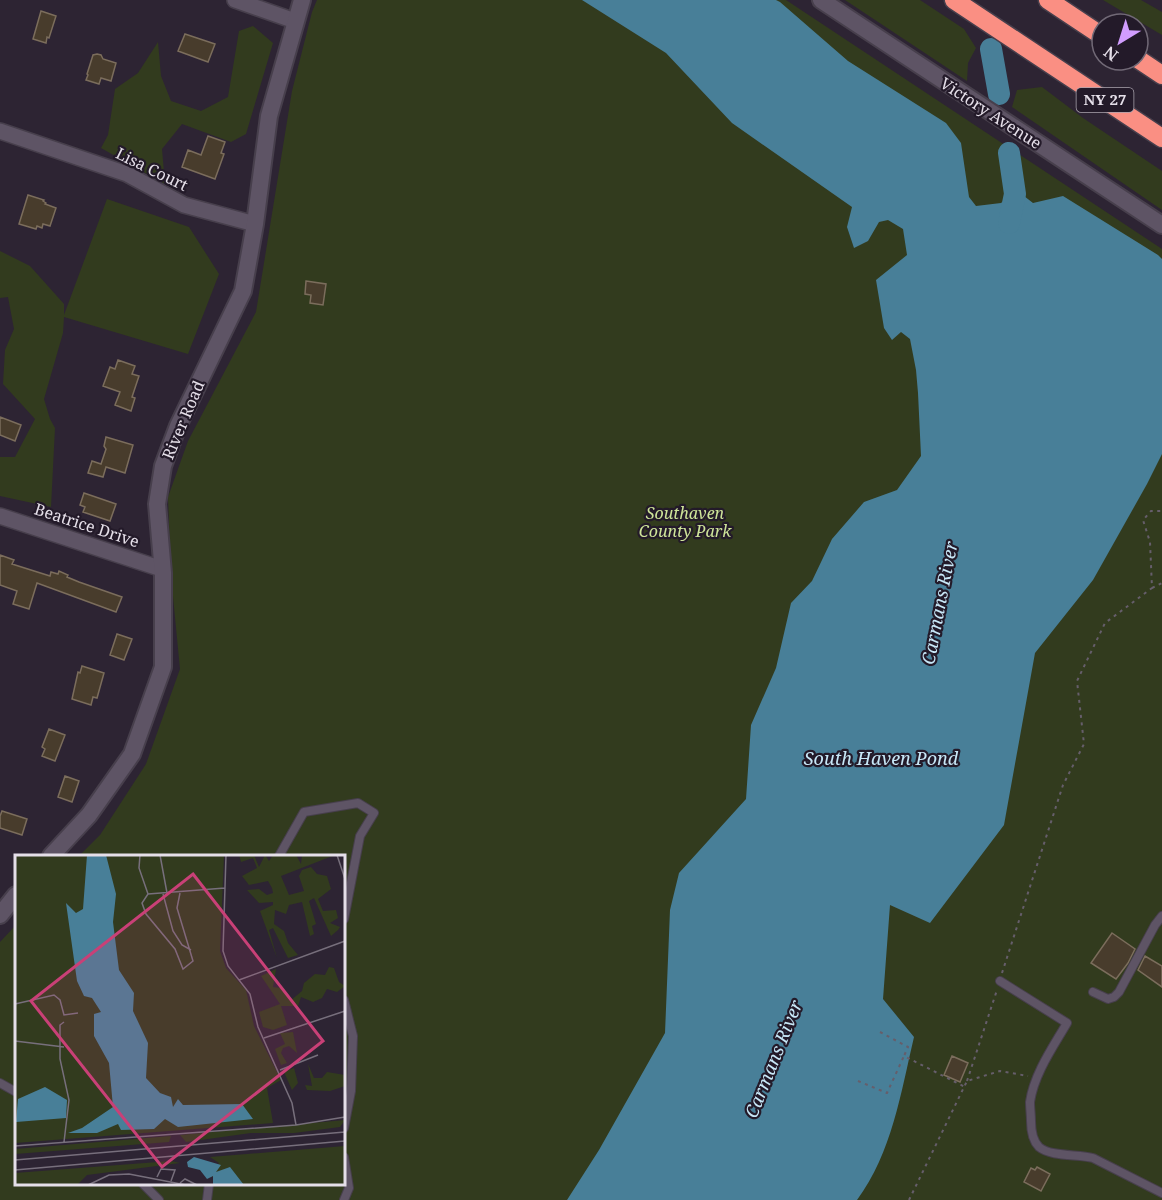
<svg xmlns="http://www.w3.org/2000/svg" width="1162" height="1200" viewBox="0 0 1162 1200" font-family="'Noto Serif',serif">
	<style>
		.green { fill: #323b1e }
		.water { fill: #487f98 }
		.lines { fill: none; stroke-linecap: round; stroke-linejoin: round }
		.river { stroke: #487f98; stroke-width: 22 }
		.building { fill: #483c2c; stroke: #7b6d5c; stroke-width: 1.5 }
		.service-casing { stroke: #473f4c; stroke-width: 10 }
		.minor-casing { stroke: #473f4c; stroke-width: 18 }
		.tertiary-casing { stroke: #473f4c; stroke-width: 20 }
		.motorway-casing { stroke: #473f4c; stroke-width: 21 }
		.path { stroke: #665e6b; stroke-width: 2; stroke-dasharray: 3 4.5; stroke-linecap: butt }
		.service { stroke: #5e5465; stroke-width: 8 }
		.minor { stroke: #5e5465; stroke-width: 15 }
		.tertiary { stroke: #5e5465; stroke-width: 16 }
		.motorway { stroke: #fa8f83; stroke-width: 18 }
		.labels { text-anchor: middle; stroke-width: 4.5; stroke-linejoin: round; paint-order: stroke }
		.shield { fill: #231a29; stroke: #aba4af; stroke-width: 1.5 }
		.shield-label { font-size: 15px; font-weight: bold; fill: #e5dfe9 }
		.street-label { font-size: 16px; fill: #e5dfe9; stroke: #231a29 }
		.park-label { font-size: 16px; font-style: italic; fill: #cee499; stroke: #231a29 }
		.water-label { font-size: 18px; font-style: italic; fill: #c8e8f8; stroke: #231a29 }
		.inset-road { fill: none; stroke: #776f7c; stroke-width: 1.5 }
		.view { fill: #c94077; fill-opacity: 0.15; stroke: #c94077; stroke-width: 3 }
		.inset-edge { fill: none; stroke: #e5dfe9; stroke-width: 3 }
	</style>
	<rect width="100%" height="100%" fill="#2d2433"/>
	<path class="green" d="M317,0H786L1162,249V1200H0V942L16,925V1184H344V856H79L100,835L146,764L180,669L171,576L168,497L188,441L256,312L292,91L312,12Z
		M845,0H920L964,29L976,48L968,63L967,81Z
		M1103,0H1141L1162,12V35Z
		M253,26L273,43L246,134L231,142L182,124L162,149L165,184L101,148L108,135L115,89L138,73L158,42L161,76L171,101L201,111L228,97L239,31Z
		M1042,87L1083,118L1162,171V210L1012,107L1017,90Z
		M107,199L189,227L219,274L188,354L64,317L63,333L44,399L50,419L55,428L51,507L0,496V457H15L35,419L3,384L5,350L14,329L8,297L0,298V251L30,266L64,304V315Z"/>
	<path class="water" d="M582,0H776L780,2L848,61L946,123L961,143L969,197L976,206L1001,203L1006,199L1005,196L1023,192L1024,196L1033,203L1063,196L1158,255L1162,259V454L1147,484L1093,580L1035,653L1004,825L930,923L890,905L883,999L914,1037C901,1092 892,1153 857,1200H567L599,1150L665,1033L670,910L679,873L746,799L751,725L776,668L791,603L812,581L832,539L864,502L897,490L921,456L918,393L916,370L910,339L901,332L892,340L884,328L876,280L907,255L903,229L888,220L879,222L868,241L854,248L847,227L852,207L732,123L666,53Z"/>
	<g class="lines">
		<path class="river" d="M991,49L999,94
			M1009,153L1015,194L1009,223"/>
	</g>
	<path class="building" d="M41,11L56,16L49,38L47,37L46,43L33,39Z
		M185,34L215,44L208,62L178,51Z
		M97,54L101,55L103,59L116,63L111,81L101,78L99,84L86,80L88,75L87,74L93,55Z
		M208,136L225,142L221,153L224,154L215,179L182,167L188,150L201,155Z
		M28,195L44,200L43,201L46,203L45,204L56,208L50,226L43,224L42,228L37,226L36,229L19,224Z
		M306,281L326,284L323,305L310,303L311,295L305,294Z
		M118,360L135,366L132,374L139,376L132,397L135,398L131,411L115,405L120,392L103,386L110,367L115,369Z
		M0,417L21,425L15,441L0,435Z
		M106,437L133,445L125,473L106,467L103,477L88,473L92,461L101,464L106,449L104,446Z
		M84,493L116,504L110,521L83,512L85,507L80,505Z
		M0,555L14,560L12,564L50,576L51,572L58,574L59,571L68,575L67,577L79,582L122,597L116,612L37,583L29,609L13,604L17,591L0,585Z
		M117,634L132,639L124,660L110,655Z
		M82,666L104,673L97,698L93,697L91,705L72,699L78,672L80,673Z
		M49,729L65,735L55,761L42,756L45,749L42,747Z
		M65,776L79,781L72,802L58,797Z
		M2,811L27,819L22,835L0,828V816Z
		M1112,933L1135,949L1128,963L1116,979L1091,963Z
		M1145,956L1162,966V987L1138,970Z
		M952,1056L968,1063L960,1082L944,1075Z
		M1037,1167L1050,1174L1041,1191L1024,1182L1031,1168L1035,1170Z"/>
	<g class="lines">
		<g class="service-casing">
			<path id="service" d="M279,856L304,812L358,803L374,813L360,836L344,919
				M1000,981L1067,1023C1053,1047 1034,1074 1030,1102C1030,1108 1031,1115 1031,1121C1031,1130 1032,1140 1039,1147C1051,1157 1078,1154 1093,1158L1162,1193
				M1093,992L1108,999L1114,997L1119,992L1155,925L1162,916
				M344,1000L353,1036L351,1091L344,1128
				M0,1083L16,1092
				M344,1157L349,1188L344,1200
				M143,1184L159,1200
				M207,1200L209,1184"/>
		</g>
		<g class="minor-casing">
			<path id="minor" d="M235,0L295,21
				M0,131L127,174L184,205L255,224
				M0,516L162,569"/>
		</g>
		<g class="tertiary-casing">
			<path id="tertiary" d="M821,0L1162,225
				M51,856L89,815L132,754L163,667V573L157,504L163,466L178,426L243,291L255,224L269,116L302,0
				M0,915L16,895"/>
		</g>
		<g class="motorway-casing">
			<path id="motorway" d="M954,0L1162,138
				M1048,0L1102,36
				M1138,59L1162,75"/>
		</g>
		<path class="path" d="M1152,588L1162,583
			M1002,973L1063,785L1084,744L1077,681L1105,623L1152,588L1150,542L1143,520L1151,511H1162
			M880,1032L908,1047L904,1056L965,1087
			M858,1081L887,1093L904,1056
			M967,1081L997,990
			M909,1200L967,1081L1000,1071L1028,1076"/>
		<use href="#service" class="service"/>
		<use href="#minor" class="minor"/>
		<use href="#tertiary" class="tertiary"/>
		<use href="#motorway" class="motorway"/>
	</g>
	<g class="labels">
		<rect class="shield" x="1076.5" y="88" width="57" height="24" rx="4.5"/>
		<g class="shield-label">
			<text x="1105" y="105">NY 27</text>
		</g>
		<g class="street-label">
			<text transform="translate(991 113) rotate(33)" y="6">Victory Avenue</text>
			<text transform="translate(152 169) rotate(26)" y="6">Lisa Court</text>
			<text transform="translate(183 420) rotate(-67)" y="6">River Road</text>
			<text transform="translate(87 525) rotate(18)" y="6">Beatrice Drive</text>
		</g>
		<g class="park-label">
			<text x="685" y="519">Southaven<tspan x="685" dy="18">County Park</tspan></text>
		</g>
		<g class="water-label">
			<text transform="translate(940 603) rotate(-79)" y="6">Carmans River</text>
			<text x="881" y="765">South Haven Pond</text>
			<text transform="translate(774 1059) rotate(-68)" y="6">Carmans River</text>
		</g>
	</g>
	<g transform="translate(15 855)">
		<rect width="330" height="330" fill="#2d2433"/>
		<path d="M0,0H209L205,96L211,113L231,135L239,171L266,225L252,233L258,268L0,288ZM224,0H239L244,12L250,0L254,6L258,0H281L286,9L287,0H320L266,21L274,40L289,36L284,21L287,15L296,12L302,19L312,21L316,34L303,44L308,56L321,55L323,63L315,68L325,72L323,75L316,81L299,43L294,46L301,69L297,71L299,79L295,81L287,47L274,50L271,59L260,55L259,69L269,76L273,88L283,100L273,103L258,73L254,75L262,103L245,56L258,50V47L244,48L232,35L244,34L252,40L258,38L257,33L253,26L234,30L227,21L242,13L238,3L226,7ZM314,112L319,113L324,127L330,131L322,137L312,134L307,143L298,147L286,142L283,151H266L272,170L258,175L248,172L244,157L265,149L246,121L261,114L258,132L266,133L275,146L287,136L289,128L300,119L310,120ZM278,177L282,198L274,191L268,193L266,198L272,208L266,210L260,194L270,189L265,178ZM293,209L299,223H307L312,217L330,220V231L315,236L292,235L290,230L297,231ZM279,213L283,228L277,235L269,217ZM330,265L325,272L279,278H236L171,287L165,280ZM156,281L154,287L0,299V294ZM330,291V330H211L195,320L204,308L195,302ZM156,306L165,308L72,320L62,330H0V318Z" fill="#323b1e"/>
		<path d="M72,0H91L101,39L98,67L104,115L119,138L118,156L133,188L131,223L145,238L156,242L158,252L163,244L168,250L227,249L238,264L163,272L150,264L139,274L106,275L103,269L82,278H53L67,273L98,252L94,208L79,181V159L86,157L77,143L69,141L62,126L51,48L61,58L68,54ZM30,232L52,245L51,263L1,267L3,244ZM179,302L206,310L201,317L215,312L229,330H198V321L192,324L185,315L173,312L172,307Z" fill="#487f98"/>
		<path class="inset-road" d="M125,0L124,13L133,39M145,0L152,38M211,0L208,96L213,111L235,139L243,172L277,248L281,270M322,0L330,24M133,39L127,48L131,59L160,94L168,114L178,106L162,53L165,38M133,39L210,33M148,39L158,76L167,90L176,95M224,125L330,86M0,149L39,140L45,145L49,160L63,158M49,167L45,170V204L54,245L49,287M249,183L330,156M0,186L49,192M265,215L303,200M0,291L281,270L330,262M0,305L330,277M0,315L330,286M142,322L146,314L160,315L156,326M165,328L170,324L182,330M73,330L94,320L114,319L171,330"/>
		<path class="view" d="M178,19L308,186L147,312L16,146Z"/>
		<rect width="330" height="330" class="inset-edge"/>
	</g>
	<g transform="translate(1120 42) rotate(218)"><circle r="28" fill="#231a29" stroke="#716976" stroke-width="1.5"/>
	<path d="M0-4.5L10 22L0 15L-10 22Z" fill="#d19dfe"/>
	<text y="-9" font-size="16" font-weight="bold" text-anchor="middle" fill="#e5dfe9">N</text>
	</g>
</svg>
